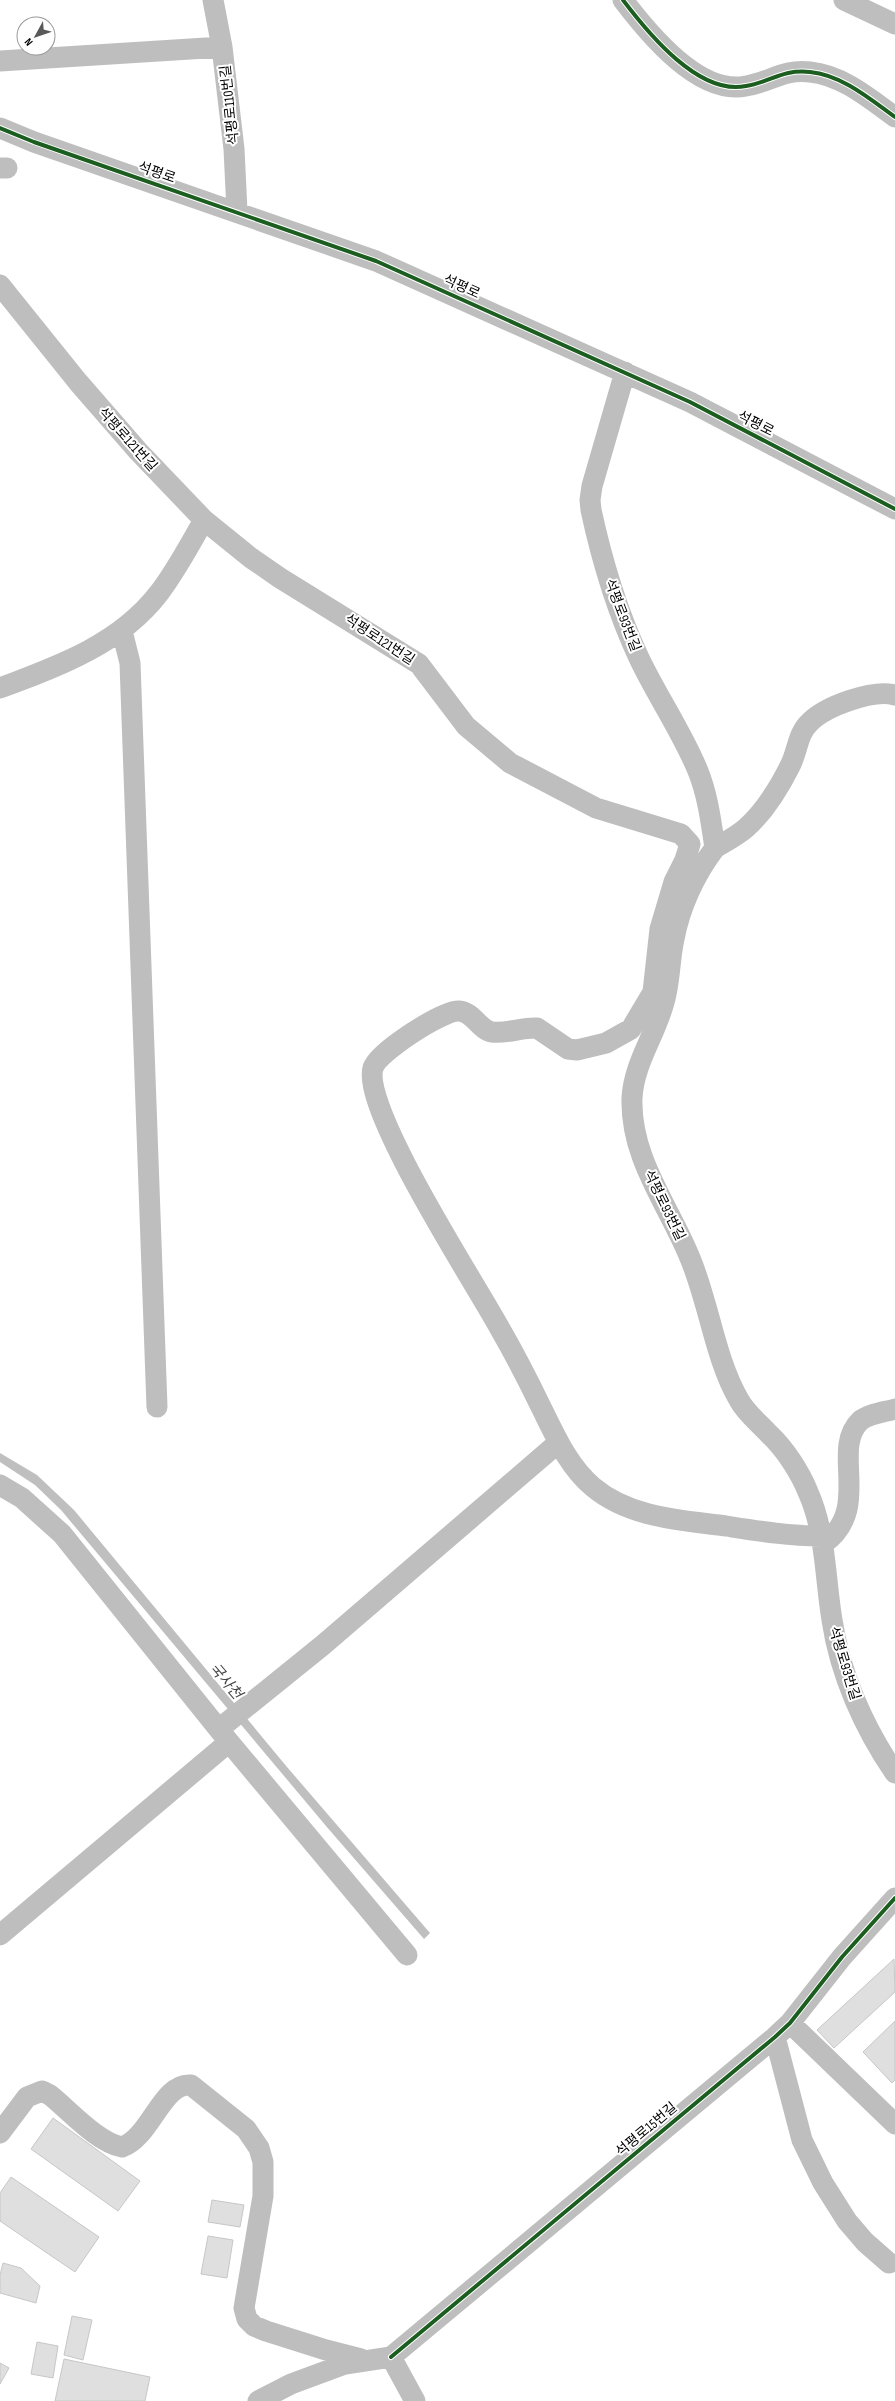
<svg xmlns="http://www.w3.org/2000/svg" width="895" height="2401" viewBox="0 0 895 2401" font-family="'Sofia Sans Condensed','Noto Sans KR',sans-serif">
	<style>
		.water { fill: #bfbfbf }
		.building { fill: #dfdfdf; stroke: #c7c7c7 }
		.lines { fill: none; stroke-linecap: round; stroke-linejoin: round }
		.minor { stroke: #bebebe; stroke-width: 21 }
		.cycleway-casing { stroke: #fff; stroke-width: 6 }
		.cycleway { stroke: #1b5e20; stroke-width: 4 }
		.labels { text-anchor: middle; stroke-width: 4; stroke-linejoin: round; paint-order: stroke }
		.street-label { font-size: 14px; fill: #000; stroke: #fff }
		.water-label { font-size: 15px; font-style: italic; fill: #444; stroke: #fff }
	</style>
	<rect width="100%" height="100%" fill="#fff"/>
	<path class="water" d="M0,1453L37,1475L74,1510L287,1767L430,1933L424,1939L326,1826L61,1510L35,1485L0,1462Z"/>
	<path class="building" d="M894,1959L895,1992L834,2048L817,2030Z
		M895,2021V2080L892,2083L863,2052Z
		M53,2118L140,2181L118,2211L31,2149Z
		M11,2177L99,2237L75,2272L0,2221V2193Z
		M212,2200L244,2205L240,2227L208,2222Z
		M208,2236L233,2240L227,2278L201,2274Z
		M3,2263L21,2268L40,2286L36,2303L0,2293V2275Z
		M72,2316L92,2320L83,2360L64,2355Z
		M37,2342L58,2346L53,2378L31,2374Z
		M64,2359L150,2377L145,2401H55Z
		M0,2363L9,2368L0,2384Z"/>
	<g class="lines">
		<path class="minor" d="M213,0L222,47L234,149L237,211
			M623,0C648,33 699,96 746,86C771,82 782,69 810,72C842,75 870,99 895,117
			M844,0L895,24
			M0,61L222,47
			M0,128L34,142L376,261L690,402L895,509
			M0,168H7
			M0,285L78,382L138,451L204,520L251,558L280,578L419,664L466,726L510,763L596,808L681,834L690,844L685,860L674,882L660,929L653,992L663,994
			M625,372L592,486L590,500L591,510C602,561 617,611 639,658C657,696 682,732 698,771C708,796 711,822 715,848C695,874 680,907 674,939C670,957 670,976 666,994C659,1031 634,1060 632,1098C630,1158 669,1206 690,1258C709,1303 715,1359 739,1400C746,1413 759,1423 769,1434C785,1449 800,1472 808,1492C826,1532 825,1578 832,1620C840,1674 864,1728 895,1773
			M122,631L130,663L157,1407
			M0,688C59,666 120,644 159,593C176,571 190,544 204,520
			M715,848C725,842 737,836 746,828C764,812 779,788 790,766C798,751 797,734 810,722C826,706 873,689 895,695
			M653,992L631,1029L606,1043L577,1050L568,1049L537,1028C523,1027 507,1034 492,1032C479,1030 474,1012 459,1011C443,1010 378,1052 373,1068C361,1108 475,1283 499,1327C514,1353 528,1380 541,1407C555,1435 568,1466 593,1487C630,1518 681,1520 726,1526C758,1531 788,1536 821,1536
			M0,1485L22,1498L62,1534L229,1742L407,1955
			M823,1544C873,1509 830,1450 860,1421C868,1414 885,1412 895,1409
			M219,1729L323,1645L558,1443
			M0,1935L229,1742
			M790,2023L895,2124
			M775,2037L802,2140L823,2183L847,2221L865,2242L889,2263
			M0,2133L27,2097L42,2091L50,2095C70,2111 97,2142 122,2147C151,2137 162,2082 191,2085L246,2129L259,2148L263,2162V2196L244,2308L247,2319L254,2326L266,2331L326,2350L361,2359
			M391,2357L415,2401
			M258,2401L291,2384L345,2364L391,2357L775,2037L790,2023L842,1957L895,1898"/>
		<g class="cycleway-casing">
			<path id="cycleway" d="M623,0C648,33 699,96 746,86C771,82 782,69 810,72C842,75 870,99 895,117
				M0,128L34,142L376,261L690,402L895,509
				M391,2357L775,2037L790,2023L842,1957L895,1898"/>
		</g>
		<use href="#cycleway" class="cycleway"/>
	</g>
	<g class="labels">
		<g class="street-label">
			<text transform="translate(229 105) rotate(-96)" y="5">석평로110번길</text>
			<text transform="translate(157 172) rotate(19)" y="5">석평로</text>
			<text transform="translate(462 286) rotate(24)" y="5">석평로</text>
			<text transform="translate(756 423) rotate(27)" y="5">석평로</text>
			<text transform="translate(128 439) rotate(48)" y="5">석평로121번길</text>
			<text transform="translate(623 615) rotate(69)" y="5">석평로93번길</text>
			<text transform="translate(380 639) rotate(33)" y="5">석평로121번길</text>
			<text transform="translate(665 1205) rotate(64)" y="5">석평로93번길</text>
			<text transform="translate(845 1663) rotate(73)" y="5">석평로93번길</text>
			<text transform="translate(646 2129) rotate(-40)" y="5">석평로15번길</text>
		</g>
		<g class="water-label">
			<text transform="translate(226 1681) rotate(50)" y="5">국사천</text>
		</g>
	</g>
	<g transform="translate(36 36) rotate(230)"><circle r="19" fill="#ffffff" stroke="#999999"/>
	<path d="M0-3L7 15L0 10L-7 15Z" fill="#595959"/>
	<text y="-6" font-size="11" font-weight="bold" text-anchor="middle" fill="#000000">N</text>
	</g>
</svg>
